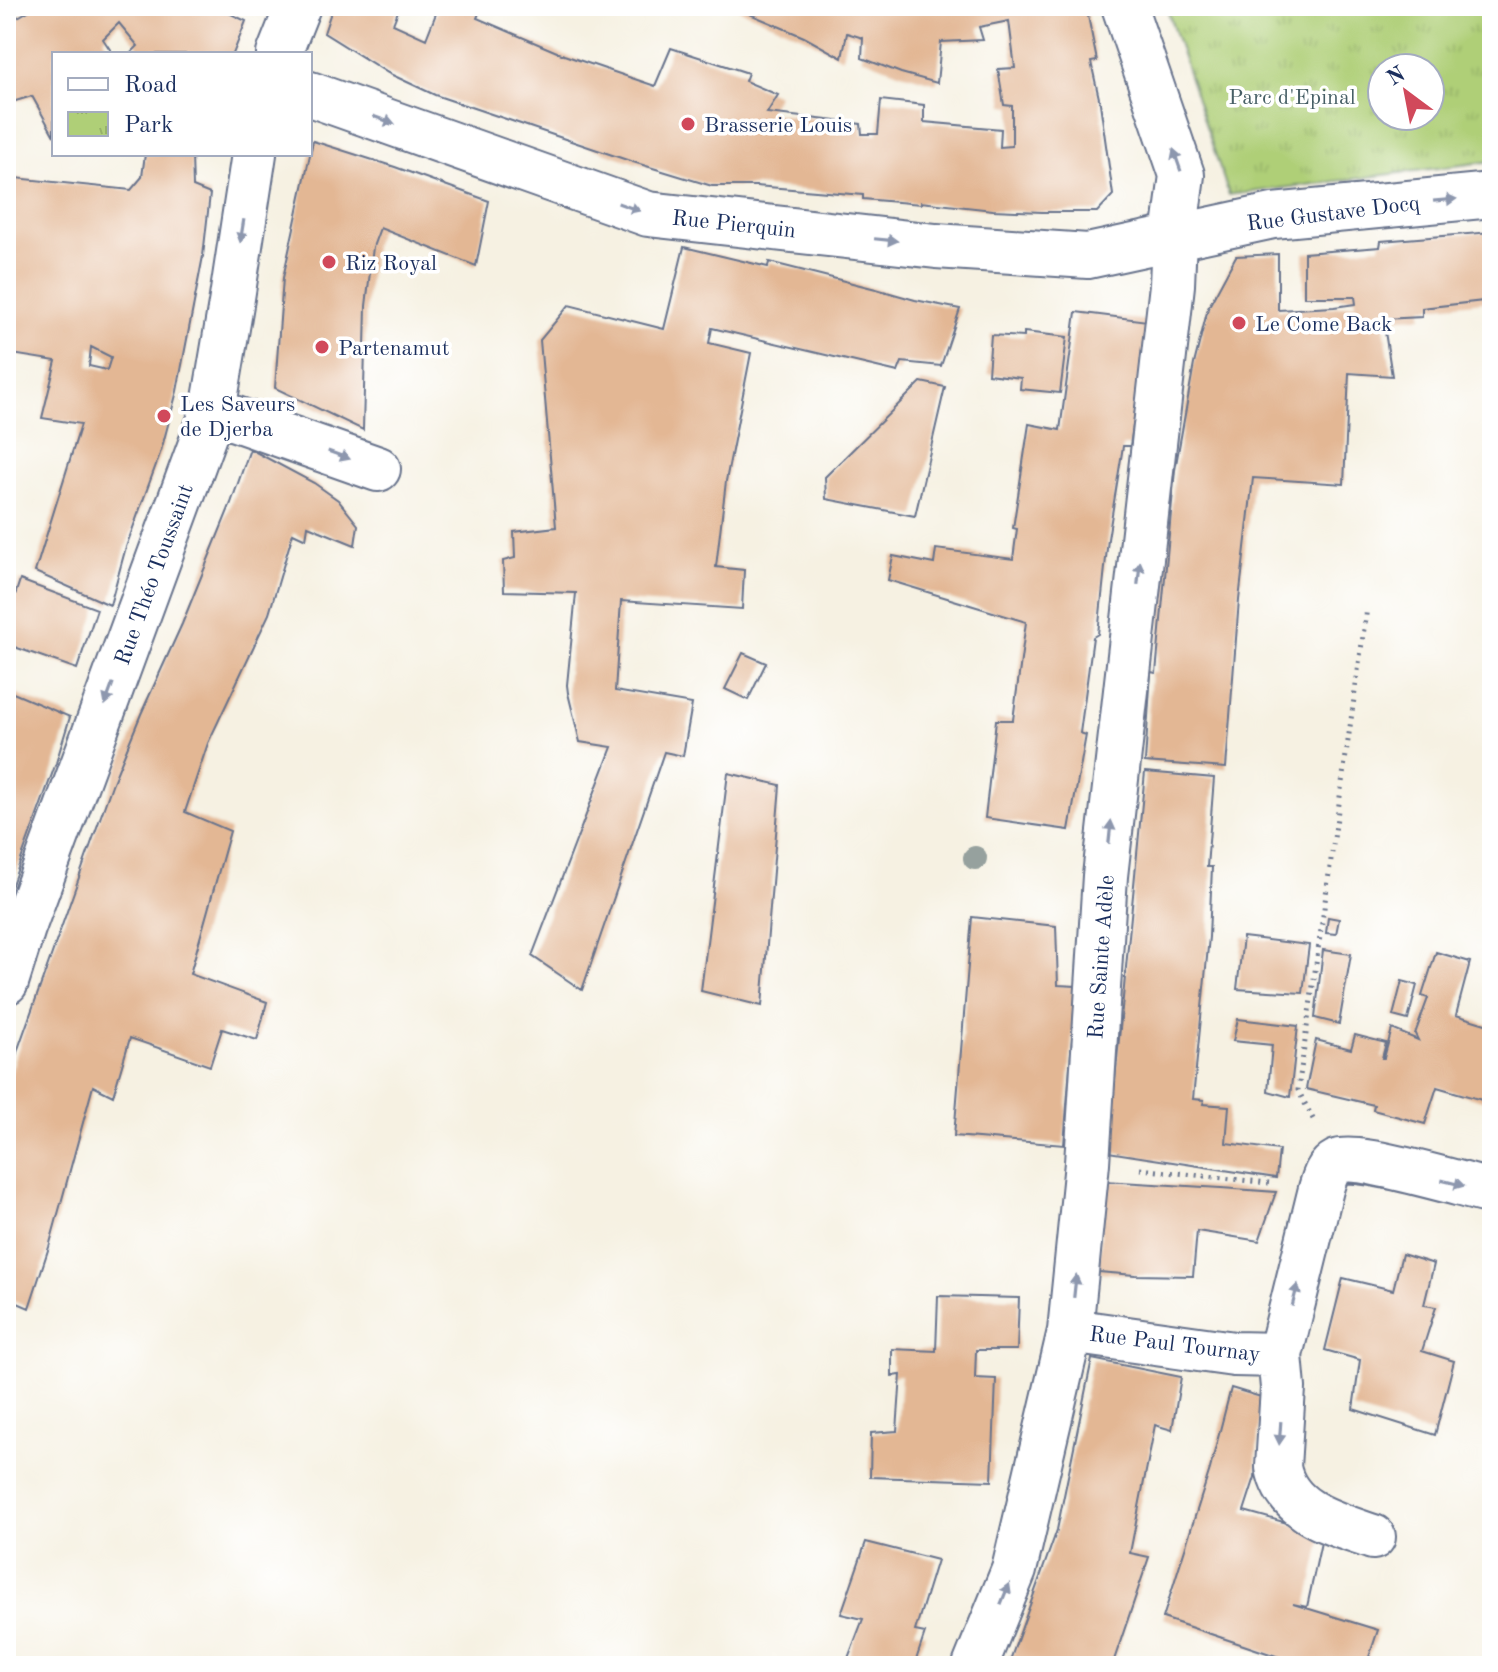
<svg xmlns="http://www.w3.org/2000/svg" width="1498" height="1672" viewBox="0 0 1498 1672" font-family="'Old Standard TT',serif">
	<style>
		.park { fill: url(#park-tufts); stroke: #657f6a; stroke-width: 2; fill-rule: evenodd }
		.building { fill: #e3b794; fill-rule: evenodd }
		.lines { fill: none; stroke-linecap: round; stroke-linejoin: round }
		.minor-casing { stroke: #68738c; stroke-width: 48 }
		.path { stroke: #68738c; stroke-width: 5; stroke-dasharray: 2 6; stroke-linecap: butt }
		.minor { stroke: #fff; stroke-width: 44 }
		.tree { fill: #96a19e }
		.oneway { fill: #8d97ae }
		.poi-dot { fill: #d1495b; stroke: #fff; stroke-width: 3 }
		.labels { text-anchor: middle; stroke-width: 7; stroke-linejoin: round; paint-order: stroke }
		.park-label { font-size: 22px; fill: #475f66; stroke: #fff }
		.poi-label { font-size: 22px; fill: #1b2f5e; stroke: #fff; text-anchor: start }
		.street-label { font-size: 22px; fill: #1b2f5e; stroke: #fff }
	</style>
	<defs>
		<pattern id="park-tufts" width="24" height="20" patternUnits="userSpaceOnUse" patternTransform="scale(2)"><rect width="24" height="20" fill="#afcf77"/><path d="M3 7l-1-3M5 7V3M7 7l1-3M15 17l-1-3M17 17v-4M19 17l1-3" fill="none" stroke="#96b269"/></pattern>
	</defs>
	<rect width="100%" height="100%" fill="#fff"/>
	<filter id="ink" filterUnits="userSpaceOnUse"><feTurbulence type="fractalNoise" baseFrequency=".0125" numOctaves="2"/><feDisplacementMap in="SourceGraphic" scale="16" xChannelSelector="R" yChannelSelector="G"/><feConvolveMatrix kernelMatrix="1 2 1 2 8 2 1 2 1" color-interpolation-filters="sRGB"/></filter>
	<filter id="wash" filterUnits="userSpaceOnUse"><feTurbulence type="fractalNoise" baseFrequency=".006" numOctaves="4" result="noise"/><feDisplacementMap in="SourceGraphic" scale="32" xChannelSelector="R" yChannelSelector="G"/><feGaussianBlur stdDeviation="1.8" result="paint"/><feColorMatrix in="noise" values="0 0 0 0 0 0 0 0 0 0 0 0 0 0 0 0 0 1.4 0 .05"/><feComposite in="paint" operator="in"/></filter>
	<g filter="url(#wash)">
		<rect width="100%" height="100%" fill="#f6f1e2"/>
		<path class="park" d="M1166,6H1492V161L1229,195ZM1382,68H1430V116H1382Z"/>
		<g id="blocks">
			<path class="building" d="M37,6H214L246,21L233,54H130L138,46L119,23L103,39L113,54H54V136L32,96L6,104V24Z
				M333,6H400L393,24L426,39L439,6H482L477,18L564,55L655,86L671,48L748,73L745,81L778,95L767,113L861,124L862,134H878L881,100L924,105V122L1001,129L1000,147L1012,146V106L1004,105L998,69L1015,68L1009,21L979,27L983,40L941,42L937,83L901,73L862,58L863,38L847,33L842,58L804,37L731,6H1086L1097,61L1091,62L1100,103L1113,195L1097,212H1042L993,210L921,202V204L863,199V195L756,186H712L633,162L435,95L388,73L324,33Z
				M313,141L395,167L489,201L476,266L380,228L373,247L366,306L363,430L275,388L283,278Z
				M145,154H187L192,156L193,187L210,194L203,256L177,391L161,451L126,547L110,605L35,572L81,424L42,418L56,361L6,353V177L131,190L142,177ZM91,347L111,357L107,370L89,366Z
				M1492,232V300L1422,308V317L1383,319L1392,376L1349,373L1344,484L1253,478L1239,600L1226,768L1145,762L1151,672L1156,673L1175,470L1194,364L1208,308L1236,256L1278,254V310L1334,307L1356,304L1355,297H1304V253L1380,247L1381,241Z
				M684,247L768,267L769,262L876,289L915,300L960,309L941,366L902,362L898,372L712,328L709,343L751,353L726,481L716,567L744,570L742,609L621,601L615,691L692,704L683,756L664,752L582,990L532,956L612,747L580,742L568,693L567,685L576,593L504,591L503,561L515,558L514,532L556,527L540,340L569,305L664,329Z
				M1076,312L1148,321L1130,446H1123L1108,539L1098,634L1093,637L1080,733L1086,735L1069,830L985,818L996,720H1013L1026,622L888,580L893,556L934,564L936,549L1013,559L1017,529L1013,528L1029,424L1060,430Z
				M1024,332L1067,337L1060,393L1020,389L1021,378L988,374L991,335L1024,337Z
				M921,382L945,387L915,516L826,499L825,477Z
				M250,449L314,483L338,500L358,525L355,545L308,526L306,539L293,533L269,614L208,743L185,812L230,831L190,974L267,1002L257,1040L222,1029L210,1066L130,1038L113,1096L93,1086L49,1247L29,1308L6,1298V1090L18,1049L113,782L141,714L182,624L231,503Z
				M20,580L97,609L77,669L6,644V623Z
				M743,653L766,663L748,700L725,689Z
				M6,690L70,717L56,763L6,901Z
				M1145,772L1214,778L1207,867H1212L1209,937L1193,1099L1204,1100L1203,1104L1229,1106L1226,1143L1279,1150L1276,1178L1108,1152Z
				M728,773L780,785L762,1006L701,991Z
				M972,917L1056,926L1058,985L1076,986L1064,1145L954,1136Z
				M1328,917L1339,919L1336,934L1326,933Z
				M1243,937L1309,945L1303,993L1237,989Z
				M1323,950L1351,954L1339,1024L1315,1018Z
				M1436,952L1470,962L1456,1015L1492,1026V1103L1437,1087L1425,1124L1373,1110L1374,1105L1306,1089L1316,1040L1351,1049L1355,1035L1386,1043L1382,1058H1384L1392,1029L1418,1040L1415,1034L1428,998L1422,996Z
				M1402,981L1417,985L1408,1020L1393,1016Z
				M1238,1019L1298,1026L1290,1097L1268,1091L1272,1045L1233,1041Z
				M1104,1181L1221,1188L1276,1192L1259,1241L1197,1231L1193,1276L1135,1275L1099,1272Z
				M1402,1254L1434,1264L1424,1305L1436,1307L1422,1351L1454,1361L1435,1435L1353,1409L1360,1360L1325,1350L1343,1278L1393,1290Z
				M938,1296L1019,1298L1017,1350H976L975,1378L996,1379L992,1481L870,1477L871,1433L897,1431L901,1375L892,1376V1349L936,1351Z
				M1092,1359L1181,1377L1172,1430L1155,1425L1130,1553L1149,1557L1112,1666H1008L1057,1530Z
				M1231,1388L1261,1397L1255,1477L1244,1511L1323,1533L1307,1607L1293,1604L1378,1630L1366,1666H1293L1294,1662L1163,1618L1210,1469Z
				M866,1542L937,1560L915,1631L925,1633L914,1666H845L863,1619L841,1614Z"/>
		</g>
	</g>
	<g filter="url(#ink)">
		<use href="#blocks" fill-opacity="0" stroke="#68738c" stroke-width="2"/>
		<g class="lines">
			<g class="minor-casing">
				<path id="minor" d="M279,54L298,6
					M310,94L648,214L936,246L1088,256L1273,216L1492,195
					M213,411L378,469
					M6,982L23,928L213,411L232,298L254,154
					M1070,1331L1234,1354L1280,1355L1321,1189C1324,1179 1327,1167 1337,1162C1357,1153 1465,1186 1492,1192
					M1280,1355L1283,1388L1278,1467C1286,1513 1336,1524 1373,1537
					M975,1666L1014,1570L1070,1331L1087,1163L1105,876L1172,285L1174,237L1182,175L1124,6"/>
			</g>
			<path class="path" d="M1313,1119L1298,1090L1367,608
				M1140,1169L1269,1183"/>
			<use href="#minor" class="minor"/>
		</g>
		<circle class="tree" cx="975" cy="858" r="12"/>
		<defs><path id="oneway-solid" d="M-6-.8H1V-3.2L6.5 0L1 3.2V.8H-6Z" transform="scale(2)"/></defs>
		<g class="oneway">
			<use href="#oneway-solid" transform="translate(384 120) rotate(20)"/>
			<use href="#oneway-solid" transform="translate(1177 160) rotate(-109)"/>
			<use href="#oneway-solid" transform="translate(1445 200) rotate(-5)"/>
			<use href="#oneway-solid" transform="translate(629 207) rotate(19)"/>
			<use href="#oneway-solid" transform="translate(242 231) rotate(99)"/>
			<use href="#oneway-solid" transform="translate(886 240) rotate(6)"/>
			<use href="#oneway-solid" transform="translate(339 455) rotate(20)"/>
			<use href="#oneway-solid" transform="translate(1139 573) rotate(-84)"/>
			<use href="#oneway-solid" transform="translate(109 694) rotate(110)"/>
			<use href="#oneway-solid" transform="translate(1110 832) rotate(-84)"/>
			<use href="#oneway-solid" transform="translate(1453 1183) rotate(14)"/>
			<use href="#oneway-solid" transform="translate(1075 1286) rotate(-84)"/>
			<use href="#oneway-solid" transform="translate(1295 1295) rotate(-76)"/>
			<use href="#oneway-solid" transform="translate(1280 1433) rotate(94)"/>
			<use href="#oneway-solid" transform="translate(1005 1594) rotate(-68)"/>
		</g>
	</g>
	<g class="poi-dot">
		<circle cx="688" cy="124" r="8"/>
		<circle cx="329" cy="262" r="8"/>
		<circle cx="1239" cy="323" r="8"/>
		<circle cx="322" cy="347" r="8"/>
		<circle cx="164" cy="416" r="8"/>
	</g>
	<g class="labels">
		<g class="park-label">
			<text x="1292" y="104">Parc d'Epinal</text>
		</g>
		<g class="poi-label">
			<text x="704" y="132">Brasserie Louis</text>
			<text x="345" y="270">Riz Royal</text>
			<text x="1255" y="331">Le Come Back</text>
			<text x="338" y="355">Partenamut</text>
			<text x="180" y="411">Les Saveurs<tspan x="180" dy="25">de Djerba</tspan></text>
		</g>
		<g class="street-label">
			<text transform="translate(1333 212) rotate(-7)" y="8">Rue Gustave Docq</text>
			<text transform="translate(734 223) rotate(6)" y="8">Rue Pierquin</text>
			<text transform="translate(153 574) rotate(-70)" y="8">Rue Théo Toussaint</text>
			<text transform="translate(1100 957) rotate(-86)" y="8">Rue Sainte Adèle</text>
			<text transform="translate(1175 1343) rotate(7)" y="8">Rue Paul Tournay</text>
		</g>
	</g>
	<rect width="1498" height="1672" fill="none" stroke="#fff" stroke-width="32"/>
	<rect x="52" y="52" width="260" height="104" fill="#ffffff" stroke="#a4acbf" stroke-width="2"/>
	<rect x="68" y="78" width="40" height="12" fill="#ffffff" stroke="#a4acbf" stroke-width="2"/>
	<text x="124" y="92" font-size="24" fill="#1b2f5e">Road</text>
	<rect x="68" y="112" width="40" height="24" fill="url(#park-tufts)" stroke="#a4acbf" stroke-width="2"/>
	<text x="124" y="132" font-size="24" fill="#1b2f5e">Park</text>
	<g transform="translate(1406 92) rotate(328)"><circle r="38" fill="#ffffff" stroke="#a4acbf" stroke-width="2"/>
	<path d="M0-6L14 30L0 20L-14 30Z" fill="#d1495b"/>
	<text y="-12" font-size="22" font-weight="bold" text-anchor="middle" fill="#1b2f5e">N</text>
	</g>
</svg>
